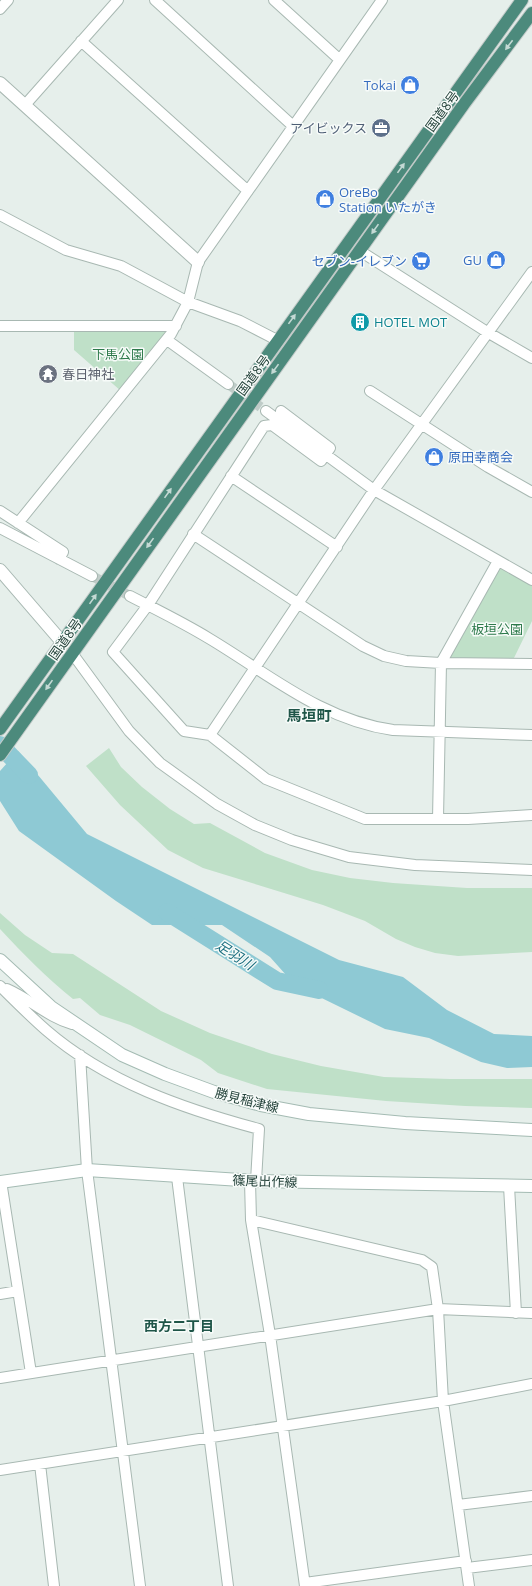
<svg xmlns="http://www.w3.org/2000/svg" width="532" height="1586" viewBox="0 0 532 1586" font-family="'Open Sans','Noto Sans JP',sans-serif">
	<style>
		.green { fill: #bfe0c8 }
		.water { fill: #8ec9d4 }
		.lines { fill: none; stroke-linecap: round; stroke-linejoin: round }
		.river { stroke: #8ec9d4; stroke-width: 18 }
		.minor-tunnel { stroke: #bfccc8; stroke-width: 10; stroke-dasharray: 10 5; stroke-linecap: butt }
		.minor-casing { stroke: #a8b8b2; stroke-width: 12 }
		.tertiary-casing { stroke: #a8b8b2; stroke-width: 14 }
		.secondary-casing { stroke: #a4bbb3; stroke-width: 14 }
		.trunk-casing { stroke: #c2cac8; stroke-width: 14 }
		.minor { stroke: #fff; stroke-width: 10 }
		.tertiary { stroke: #fff; stroke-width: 12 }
		.secondary { stroke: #fff; stroke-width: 12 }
		.trunk { stroke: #4c8a7c; stroke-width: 12 }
		.oneway { fill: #c4d9d4 }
		.labels { text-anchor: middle; stroke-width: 3; stroke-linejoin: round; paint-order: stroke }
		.shop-label { font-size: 13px; fill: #366cbe; stroke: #f7fbf9; text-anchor: end }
		.street-label { font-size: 13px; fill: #24423a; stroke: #f7fbf9 }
		.service-label { font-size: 13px; fill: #4e5e75; stroke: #f7fbf9; text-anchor: end }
		.culture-label { font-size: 13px; fill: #0d838f; stroke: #f7fbf9; text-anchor: start }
		.park-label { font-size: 13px; fill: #2d7a4b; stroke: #f7fbf9 }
		.worship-label { font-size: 13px; fill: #5b616d; stroke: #f7fbf9; text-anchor: start }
		.water-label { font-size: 14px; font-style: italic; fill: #1c6f80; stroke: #f7fbf9 }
		.neighbourhood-label { font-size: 14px; font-weight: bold; fill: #1f5548; stroke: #f7fbf9 }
		.quarter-label { font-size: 15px; font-weight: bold; fill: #1f5548; stroke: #f7fbf9 }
	</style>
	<rect width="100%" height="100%" fill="#e6efeb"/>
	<path class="green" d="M74,327L169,329L121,391L74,350Z
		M500,567L532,586V621L513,660L447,659Z
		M109,748L121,767L142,787L170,809L194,824L210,823L265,853L312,870L350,878L393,883L467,888H532V952L458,956L435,953L415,947L396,939L365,921L323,905L203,868L168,850L120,805L86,766Z
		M0,913L25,935L52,953L73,954L161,1011L210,1033L272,1054L321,1066L384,1077L450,1079H532V1108L465,1106L386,1101L267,1089L218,1073L201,1060L130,1025L100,1015L80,998L73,999C47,978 23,954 0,929Z"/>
	<path class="water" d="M18,751L87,834L339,960L403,977L447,1010L494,1034L532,1036V1067L507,1068L481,1062L429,1038L385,1029L295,985L270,957L222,925H152L116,901L19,831L0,801V771Z"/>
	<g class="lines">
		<path class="river" d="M0,745L29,775
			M167,912L277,981L319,990"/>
		<path class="minor-tunnel" d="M228,384L266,411
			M92,576L130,596"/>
		<g class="minor-casing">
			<path id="minor" d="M155,0L293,126
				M274,0L340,60
				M0,9L8,0
				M81,41L248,191
				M25,105L118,0
				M0,215L66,250L121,266L188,302L240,321L277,340
				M360,251L487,332L532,358
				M532,272L374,490L210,735L266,779L365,819H468L532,815
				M0,326H176
				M167,340L228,384
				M370,391L488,467L532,492
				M266,411L374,490L532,580
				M231,476L337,547
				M0,511L63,552L59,559
				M18,523L171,334L188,302L198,262L382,0
				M0,528L92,576
				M193,534L363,646L384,656L406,661L441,663L532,664
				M130,596C157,610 184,623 210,639C270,675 322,720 393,730L532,735
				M72,653L129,731L160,763L217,804L255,825L292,840L349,857L415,865L532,870
				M210,735L184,731L113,652L148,605L264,426L272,425L321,461L330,448L281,411
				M438,819L441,663L498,561
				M0,986C15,1001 30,1016 46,1030C106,1082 184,1109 259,1129L256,1181
				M7,989C30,999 48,1017 72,1024
				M80,1055L87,1170L140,1586
				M177,1177L228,1586
				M1,1181L31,1373
				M250,1181L251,1220L270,1335L305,1586
				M509,1186L516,1313
				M251,1220L422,1260L432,1267L438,1309L443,1401L469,1586
				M0,1294L18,1291
				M0,1378L438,1309L532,1313
				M40,1464L54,1586
				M0,1470L443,1401L532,1384
				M458,1505L532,1496
				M467,1568L532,1560
				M305,1583L466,1561"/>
		</g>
		<g class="tertiary-casing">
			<path id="tertiary" d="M0,83L198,262
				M0,570L62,642"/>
		</g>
		<g class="secondary-casing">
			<path id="secondary" d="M0,960L51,1007L122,1055L165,1074L214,1092L261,1105L309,1114L405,1123L532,1130
				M0,1182L87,1170L256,1181L532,1186"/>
		</g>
		<g class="trunk-casing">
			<path id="trunk" d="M0,729L522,0
				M0,755L464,104L532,13"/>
		</g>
		<use href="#minor" class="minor"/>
		<use href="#tertiary" class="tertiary"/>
		<use href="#secondary" class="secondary"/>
		<use href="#trunk" class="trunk"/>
	</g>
	<defs><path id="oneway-solid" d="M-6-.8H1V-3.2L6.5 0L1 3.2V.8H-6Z"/></defs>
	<g class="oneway">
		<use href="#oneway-solid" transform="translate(509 45) rotate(127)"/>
		<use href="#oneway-solid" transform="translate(401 168) rotate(-54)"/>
		<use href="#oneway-solid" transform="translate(375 229) rotate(125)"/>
		<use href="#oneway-solid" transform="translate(292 319) rotate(-54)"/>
		<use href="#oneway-solid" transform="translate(275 369) rotate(126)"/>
		<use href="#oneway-solid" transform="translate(168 493) rotate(-55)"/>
		<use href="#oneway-solid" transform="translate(150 543) rotate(126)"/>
		<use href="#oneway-solid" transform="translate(93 599) rotate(-55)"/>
		<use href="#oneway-solid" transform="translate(49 685) rotate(125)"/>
	</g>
	<defs>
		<g id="shop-disc" transform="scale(1)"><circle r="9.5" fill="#3f7fe0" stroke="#f7fbf9"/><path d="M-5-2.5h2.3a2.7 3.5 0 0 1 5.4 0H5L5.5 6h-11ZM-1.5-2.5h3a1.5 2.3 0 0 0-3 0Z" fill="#fff"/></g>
		<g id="office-disc" transform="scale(1)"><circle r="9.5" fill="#5c6f8a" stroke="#f7fbf9"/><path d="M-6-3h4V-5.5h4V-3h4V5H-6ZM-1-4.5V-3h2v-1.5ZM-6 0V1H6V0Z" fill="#fff"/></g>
		<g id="supermarket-disc" transform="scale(1)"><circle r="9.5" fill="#3f7fe0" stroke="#f7fbf9"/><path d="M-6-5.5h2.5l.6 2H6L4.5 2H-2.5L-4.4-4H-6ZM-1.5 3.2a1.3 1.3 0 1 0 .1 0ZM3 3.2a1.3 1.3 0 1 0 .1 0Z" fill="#fff"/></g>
		<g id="building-disc" transform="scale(1)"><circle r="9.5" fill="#0f9aa8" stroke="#f7fbf9"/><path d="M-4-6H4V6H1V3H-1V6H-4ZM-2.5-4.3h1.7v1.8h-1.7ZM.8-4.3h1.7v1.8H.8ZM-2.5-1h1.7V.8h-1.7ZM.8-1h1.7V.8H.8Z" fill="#fff"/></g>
		<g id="temple-disc" transform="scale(1)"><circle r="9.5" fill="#6b7280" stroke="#f7fbf9"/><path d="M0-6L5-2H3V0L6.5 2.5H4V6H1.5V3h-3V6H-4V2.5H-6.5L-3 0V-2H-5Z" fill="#fff"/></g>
	</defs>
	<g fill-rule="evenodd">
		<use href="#shop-disc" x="410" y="85"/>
		<use href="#office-disc" x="381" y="128"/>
		<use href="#shop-disc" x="325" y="199"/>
		<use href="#shop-disc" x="496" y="260"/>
		<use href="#supermarket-disc" x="421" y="261"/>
		<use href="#building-disc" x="360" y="322"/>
		<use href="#temple-disc" x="48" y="374"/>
		<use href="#shop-disc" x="434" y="457"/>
	</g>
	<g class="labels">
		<g class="shop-label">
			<text x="396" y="90">Tokai</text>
			<text x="339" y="197" text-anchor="start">OreBo<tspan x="339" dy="15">Station いたがき</tspan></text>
			<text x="482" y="265">GU</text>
			<text x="407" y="266">セブン-イレブン</text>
			<text x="448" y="462" text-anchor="start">原田幸商会</text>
		</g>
		<g class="street-label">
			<text transform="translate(442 111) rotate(-54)" y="5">国道8号</text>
			<text transform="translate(253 375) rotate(-54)" y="5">国道8号</text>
			<text transform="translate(65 639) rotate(-55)" y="5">国道8号</text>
			<text transform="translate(247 1100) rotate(14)" y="5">勝見稲津線</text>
			<text transform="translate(265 1181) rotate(2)" y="5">篠尾出作線</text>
		</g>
		<g class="service-label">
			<text x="367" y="133">アイビックス</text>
		</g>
		<g class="culture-label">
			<text x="374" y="327">HOTEL MOT</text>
		</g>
		<g class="park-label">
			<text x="118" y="359">下馬公園</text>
			<text x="497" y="634">板垣公園</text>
		</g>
		<g class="worship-label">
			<text x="62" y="379">春日神社</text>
		</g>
		<g class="water-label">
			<text transform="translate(235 955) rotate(32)" y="5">足羽川</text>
		</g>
		<g class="neighbourhood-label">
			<text x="179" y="1331">西方二丁目</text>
		</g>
		<g class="quarter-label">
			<text x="309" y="721">馬垣町</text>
		</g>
	</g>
</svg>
